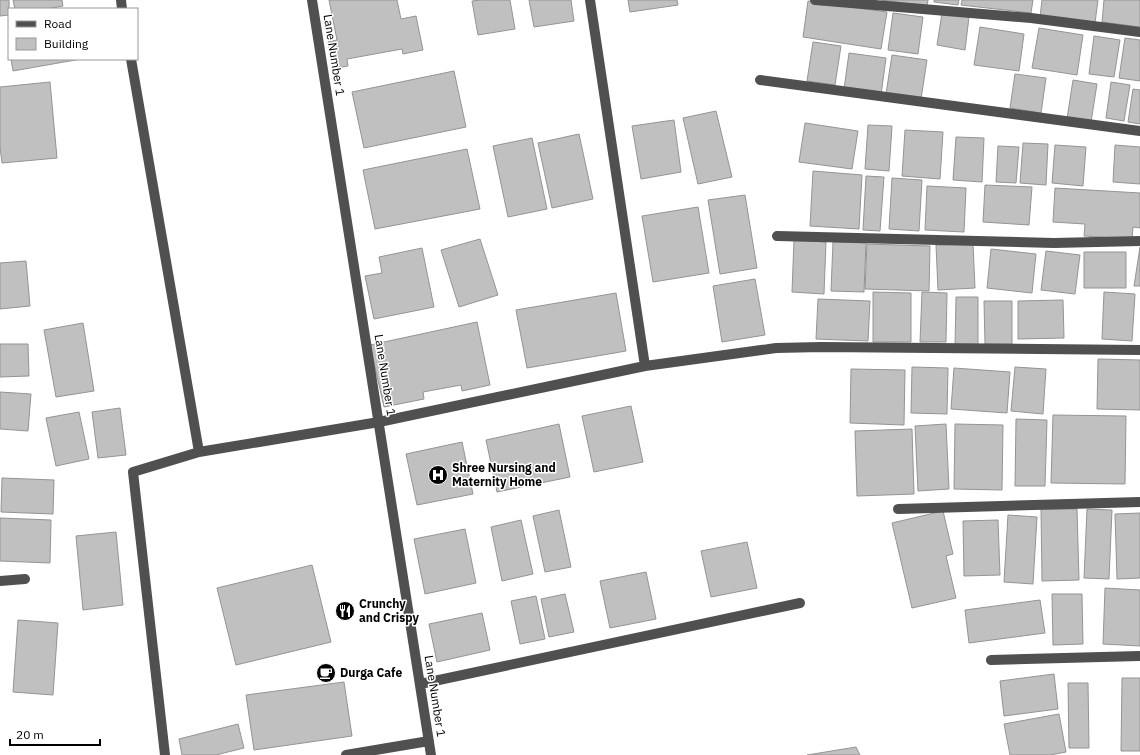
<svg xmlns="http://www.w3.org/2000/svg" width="1140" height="755" viewBox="0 0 1140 755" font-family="'IBM Plex Sans',sans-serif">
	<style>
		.building { fill: #c0c0c0; stroke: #949494 }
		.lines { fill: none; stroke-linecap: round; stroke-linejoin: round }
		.minor { stroke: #505050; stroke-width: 10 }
		.labels { text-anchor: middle; stroke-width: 3; stroke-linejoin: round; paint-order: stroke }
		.street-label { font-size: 12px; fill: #000; stroke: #fff }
		.poi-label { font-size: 12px; font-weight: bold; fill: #000; stroke: #fff; text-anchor: start }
	</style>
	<rect width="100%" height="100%" fill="#fff"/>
	<path class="building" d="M0,0H9V15L0,16Z
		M13,0H62L63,6L46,9H15Z
		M329,0H397L401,19L416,16L423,50L403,54L402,49L347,59L348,66L333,69L328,42L337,40Z
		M481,0H510L515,29L478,35L472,1Z
		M529,0H571L574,21L534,27Z
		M628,0H677L678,5L630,12Z
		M881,0H928L927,6Z
		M934,0H959L958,5L934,2Z
		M962,0H1033L1031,13L961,5Z
		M1042,0H1098L1095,23L1040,17Z
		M1104,0H1140V27L1102,22Z
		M808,1L887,12L881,49L803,37Z
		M893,13L923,17L918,54L888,50Z
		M942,13L969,17L965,50L937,45Z
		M980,27L1024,34L1019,71L974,65Z
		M1039,28L1083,35L1077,75L1032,68Z
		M1094,36L1120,40L1114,77L1089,74Z
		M1125,38L1140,40V81L1119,78Z
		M813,42L841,46L835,85L807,81Z
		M849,53L886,58L881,95L844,89Z
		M892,55L927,60L921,99L886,94Z
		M11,59H81L13,71Z
		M454,71L466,127L364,148L352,92Z
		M1015,74L1046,78L1041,113L1010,108Z
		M1073,80L1097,84L1091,122L1067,119Z
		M50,82L57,158L2,163L0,147V87Z
		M1111,82L1130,85L1124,121L1106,118Z
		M1133,89L1140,90V124L1128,122Z
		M716,111L732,177L698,184L683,118Z
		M674,120L681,172L641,179L632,126Z
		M805,123L858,131L852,169L799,162Z
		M868,125L892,126L889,171L865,169Z
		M905,130L943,132L940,179L902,176Z
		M579,134L593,199L552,208L538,143Z
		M956,137L984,138L982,182L953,180Z
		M532,138L547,209L508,217L493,146Z
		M1023,143L1048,144L1046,185L1020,183Z
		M1055,145L1086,147L1083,186L1052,183Z
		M1115,145L1140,147V184L1113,182Z
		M998,146L1019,147L1016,183L996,182Z
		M467,149L480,209L375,229L363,170Z
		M813,171L862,175L859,229L810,226Z
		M866,176L884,177L880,231L863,230Z
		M892,178L922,180L919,231L889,229Z
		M985,185L1032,187L1029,225L983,222Z
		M927,186L966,188L964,232L925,230Z
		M1055,188L1140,193V228L1133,227L1132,239L1084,236L1085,224L1053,222Z
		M745,195L757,268L720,274L708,200Z
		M698,207L709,273L653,282L642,216Z
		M480,239L498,295L459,307L441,250Z
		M794,240L826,242L824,294L792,292Z
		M833,242L866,243L864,292L831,291Z
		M867,244L930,246L929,291L865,289Z
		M973,244L975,288L938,290L936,245Z
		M1140,247V286H1134Z
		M422,248L434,307L374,319L365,276L382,273L379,257Z
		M991,249L1036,254L1032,293L987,288Z
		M1046,251L1080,255L1075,294L1041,290Z
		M1084,252H1126V288H1084Z
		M26,261L30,306L0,309V263Z
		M755,279L765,335L722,342L713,286Z
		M873,292L911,293V342H873Z
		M922,292L947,293L946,342H920Z
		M1104,292L1135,294L1132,341L1102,339Z
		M616,293L626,351L527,368L516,310Z
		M956,297H978V347L955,346Z
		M818,299L870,301L868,341L816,339Z
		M1063,300L1064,338L1018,339V301Z
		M984,301H1012V344H985Z
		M477,322L490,385L462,391L461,385L423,392L424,399L384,407L370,345Z
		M83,323L94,391L56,397L44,330Z
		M0,344H28L29,376L0,377Z
		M1098,359L1140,360V410L1097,409Z
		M912,367L948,368L947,414L911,413Z
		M1015,367L1046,369L1043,414L1011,411Z
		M954,368L1010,372L1007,413L951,409Z
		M851,369L905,370L904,425L850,423Z
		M0,392L31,394L28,431L0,429Z
		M631,406L643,462L594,472L582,416Z
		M120,408L126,455L98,458L92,412Z
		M79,412L89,459L56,466L46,418Z
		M1053,415L1126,416L1125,484L1051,483Z
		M1016,419L1047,420L1045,486H1015Z
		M559,424L570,477L497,492L486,440Z
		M946,424L949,489L918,491L915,426Z
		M955,424L1003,425L1002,490L954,489Z
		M912,429L914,494L857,496L855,431Z
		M462,442L473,494L417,505L406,454Z
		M2,478L54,480L53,514L1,512Z
		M1041,509H1077L1079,580L1042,581Z
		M1087,509L1112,510L1109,579L1084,578Z
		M559,510L571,567L545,572L533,516Z
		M943,511L953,554L946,556L956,598L912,608L892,523Z
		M1140,513V578L1117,579L1115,514Z
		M1008,515L1037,517L1033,584L1004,582Z
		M0,518L51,520L50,563L0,561Z
		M521,520L533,574L502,581L491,527Z
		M998,520L1000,575L964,576L963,521Z
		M465,529L476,583L425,594L414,539Z
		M116,532L123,605L83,610L76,536Z
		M747,542L757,588L711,597L701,551Z
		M312,565L331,642L236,665L217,588Z
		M646,572L656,619L610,628L600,581Z
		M1105,588L1140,590V646L1103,644Z
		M565,594L574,632L549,637L541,599Z
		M1052,594H1082L1083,644L1053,645Z
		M536,596L545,639L520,644L511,601Z
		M1040,600L1045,633L969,643L965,610Z
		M482,613L490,650L437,662L429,624Z
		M18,620L58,623L53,695L13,692Z
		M1054,674L1058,709L1004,716L1000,681Z
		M1122,678H1140V751H1121Z
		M344,682L352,736L254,750L246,695Z
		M1068,683H1088L1089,748H1069Z
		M1059,714L1066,752L1050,755H1010L1004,724Z
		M238,724L244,748L216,755H182L179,739Z
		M856,747L860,755H807Z"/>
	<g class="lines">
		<path class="minor" d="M121,0L122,9
			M312,0L431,755
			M590,0L645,366
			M815,0L1031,18L1140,32
			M131,59L199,452
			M760,80L1140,131
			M777,236L1054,243L1140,241
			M898,509L1140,502
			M0,581L25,579
			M991,660L1140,656
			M420,684L800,603
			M165,755L133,472L199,452L379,422L645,366L776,348L822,347L1140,350
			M346,755L429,741"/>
	</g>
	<defs>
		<g id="hospital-disc" transform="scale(1)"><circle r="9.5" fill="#000" stroke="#fff"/><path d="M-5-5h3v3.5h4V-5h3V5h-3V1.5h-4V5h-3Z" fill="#fff"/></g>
		<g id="restaurant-disc" transform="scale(1)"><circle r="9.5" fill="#000" stroke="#fff"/><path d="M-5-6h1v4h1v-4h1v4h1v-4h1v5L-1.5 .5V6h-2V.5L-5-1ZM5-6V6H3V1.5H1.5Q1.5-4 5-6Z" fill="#fff"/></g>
		<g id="cafe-disc" transform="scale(1)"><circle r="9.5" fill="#000" stroke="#fff"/><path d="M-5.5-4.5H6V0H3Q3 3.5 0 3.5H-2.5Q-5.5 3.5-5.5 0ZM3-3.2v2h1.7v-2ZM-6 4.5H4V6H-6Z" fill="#fff"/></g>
	</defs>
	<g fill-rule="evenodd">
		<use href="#hospital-disc" x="438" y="475"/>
		<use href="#restaurant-disc" x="345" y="611"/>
		<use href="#cafe-disc" x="326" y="673"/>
	</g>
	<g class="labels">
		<g class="street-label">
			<text transform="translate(334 55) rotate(81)" y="4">Lane Number 1</text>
			<text transform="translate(385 375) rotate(81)" y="4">Lane Number 1</text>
			<text transform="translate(435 696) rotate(81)" y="4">Lane Number 1</text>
		</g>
		<g class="poi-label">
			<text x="452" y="472">Shree Nursing and<tspan x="452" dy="14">Maternity Home</tspan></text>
			<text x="359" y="608">Crunchy<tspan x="359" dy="14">and Crispy</tspan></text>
			<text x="340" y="677">Durga Cafe</text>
		</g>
	</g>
	<rect x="8" y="8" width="130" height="52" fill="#ffffff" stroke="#999999"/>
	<rect x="16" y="21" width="20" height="6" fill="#505050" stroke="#999999"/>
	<text x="44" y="28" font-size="12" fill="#000000">Road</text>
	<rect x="16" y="38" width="20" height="12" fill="#c0c0c0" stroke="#999999"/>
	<text x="44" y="48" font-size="12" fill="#000000">Building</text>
	<path d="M10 739v6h90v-6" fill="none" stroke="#000000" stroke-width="2"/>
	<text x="16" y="739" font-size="12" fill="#000000" stroke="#ffffff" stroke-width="3" paint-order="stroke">20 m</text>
</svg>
